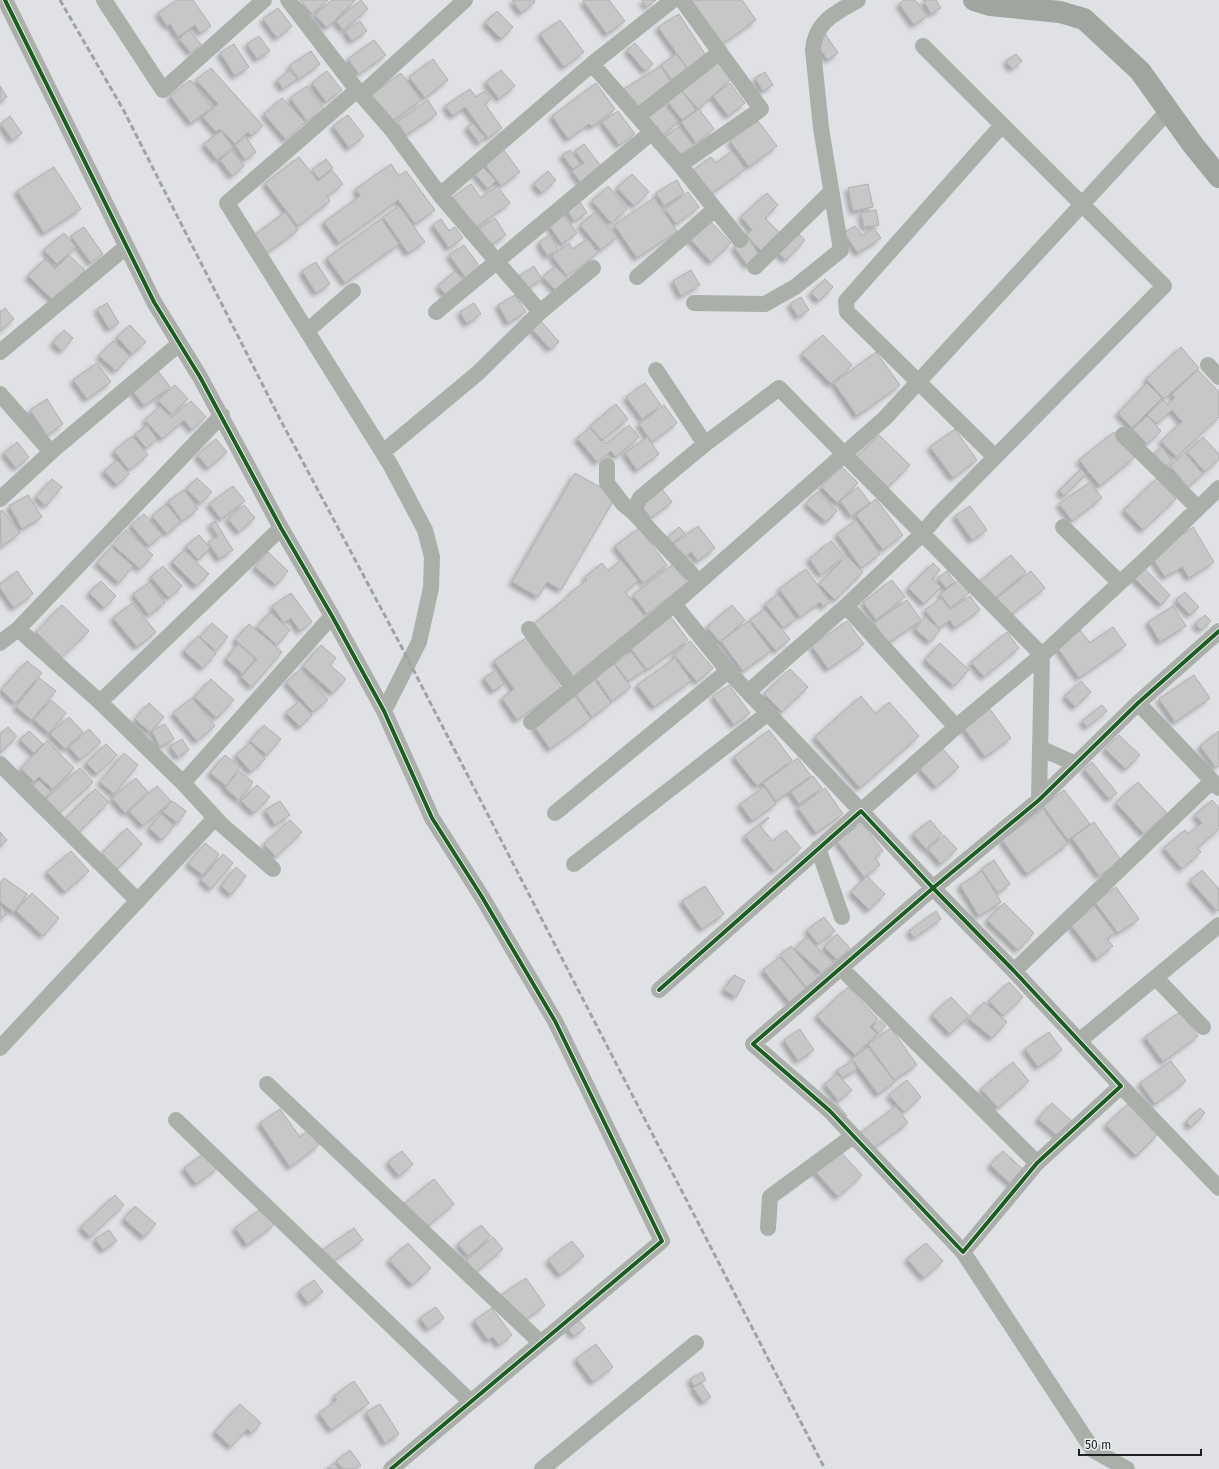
<svg xmlns="http://www.w3.org/2000/svg" width="1219" height="1469" viewBox="0 0 1219 1469" font-family="'Fira Sans',sans-serif">
	<style>
		.building { fill: #c7c7c8; stroke: #afafb0; filter: url(#shadow) }
		.lines { fill: none; stroke-linecap: round; stroke-linejoin: round }
		.street { stroke: #abafaa; stroke-width: 16 }
		.secondary { stroke: #a1a59f; stroke-width: 22 }
		.rail { stroke: #a1a3a2; stroke-width: 3; stroke-dasharray: 6 3; stroke-linecap: butt }
		.cycleway-casing { stroke: #ebeef2; stroke-width: 6 }
		.cycleway { stroke: #1b5e20; stroke-width: 4 }
	</style>
	<defs>
		<filter id="shadow"><feDropShadow dx="-3.5" dy="3.5" stdDeviation="2" flood-color="#0004"/></filter>
	</defs>
	<rect width="100%" height="100%" fill="#dfe1e4"/>
	<path class="building" d="M177,0H193L211,26L200,33L195,25L178,37L170,24L167,26L158,13Z
		M300,0H328L312,14Z
		M332,0H355L327,28L315,15Z
		M361,0L368,9L343,30L336,21Z
		M512,0H534L535,2L521,13Z
		M584,0H609L625,21L607,34L583,1Z
		M642,0H656L647,7Z
		M690,0H742L756,20L722,44Z
		M904,0H915L927,16L914,25L899,4Z
		M923,0H936L941,8L931,14Z
		M278,8L292,26L277,38L263,19Z
		M497,11L513,27L501,39L485,23Z
		M679,14L707,57L688,69L658,27Z
		M560,20L584,52L564,67L540,34Z
		M360,21L367,31L352,41L345,31Z
		M189,30L201,44L191,53L179,39Z
		M826,35L838,53L828,60L815,43Z
		M259,36L270,51L257,59L247,44Z
		M374,40L386,55L359,74L348,59Z
		M635,43L653,64L645,71L627,50Z
		M234,44L249,67L235,76L220,53Z
		M311,51L320,64L299,79L289,66Z
		M676,54L687,68L672,80L661,65Z
		M1016,54L1022,61L1012,69L1006,61Z
		M433,59L448,80L425,98L409,77Z
		M714,59L732,78L698,109L681,90Z
		M661,66L673,86L634,109L622,90Z
		M211,68L263,126L251,136L248,132L235,144L220,129L216,132L203,117L218,104L196,80Z
		M290,70L297,79L283,89L277,80Z
		M501,70L515,86L499,99L486,82Z
		M327,71L342,90L326,102L312,83Z
		M765,72L773,85L763,91L755,78Z
		M401,73L421,100L391,122L367,98Z
		M190,80L212,108L191,123L170,96Z
		M596,83L615,109L592,127L589,124L568,139L552,116Z
		M730,83L745,103L728,116L713,96Z
		M0,86L7,97L0,102Z
		M307,86L324,109L307,121L290,98Z
		M470,89L476,97L485,91L491,99L485,104L502,128L488,138L465,107L453,116L445,106Z
		M682,91L696,110L682,120L668,102Z
		M282,98L305,122L286,140L264,114Z
		M428,100L437,114L406,135L397,122Z
		M662,102L678,122L660,137L644,117Z
		M699,109L714,129L696,143L681,122Z
		M618,111L635,134L619,145L602,122Z
		M348,115L364,136L349,148L333,126Z
		M10,116L22,133L12,140L1,124Z
		M758,121L777,146L749,167L730,141Z
		M473,123L485,138L479,143L467,127Z
		M679,127L693,145L677,157L663,138Z
		M221,131L233,147L217,160L204,144Z
		M246,137L256,152L245,160L235,145Z
		M584,144L603,169L582,184L572,171L584,163L575,151Z
		M503,149L520,172L501,186L484,163Z
		M232,150L244,166L232,176L220,160Z
		M570,150L580,164L573,169L562,155Z
		M732,151L745,169L709,195L692,171L711,157L716,163Z
		M299,157L318,181L332,170L343,184L327,196L330,201L298,226L265,183Z
		M326,159L333,168L319,179L312,170Z
		M391,164L399,176L406,171L435,210L415,224L398,200L339,243L324,222L360,196L356,189Z
		M482,166L496,181L488,189L474,173Z
		M54,167L81,209L44,233L17,191Z
		M548,171L556,180L542,193L534,184Z
		M632,174L649,192L634,206L617,188Z
		M677,180L684,193L664,206L656,193Z
		M471,184L481,198L497,186L510,203L475,228L453,197Z
		M868,184L873,207L853,211L848,188Z
		M608,186L627,209L611,223L592,201Z
		M688,192L699,207L676,224L665,209Z
		M767,193L778,205L765,218L783,236L764,254L746,235L752,230L741,217Z
		M654,198L677,231L637,258L614,225Z
		M578,199L587,213L574,221L565,207Z
		M399,206L425,242L408,253L383,217Z
		M876,210L879,225L864,227L861,213Z
		M285,212L298,230L265,254L252,237Z
		M595,212L617,237L601,250L580,225Z
		M562,213L577,233L562,244L548,224Z
		M495,218L506,235L490,245L479,229Z
		M381,219L399,244L345,283L327,258Z
		M441,219L449,231L455,227L463,238L449,248L433,225Z
		M708,219L731,243L711,262L688,237Z
		M855,226L862,236L874,228L881,238L858,253L844,233Z
		M84,227L103,254L91,263L71,236Z
		M794,229L805,240L786,260L774,249Z
		M64,233L76,247L57,264L44,250Z
		M550,235L558,250L547,256L539,242Z
		M747,237L761,257L748,266L734,247Z
		M587,239L598,253L567,276L552,256L569,243L573,249Z
		M464,245L480,267L466,278L449,255Z
		M69,255L85,270L54,301L28,276L45,259L55,269Z
		M316,262L330,284L316,293L302,271Z
		M534,266L542,279L526,289L519,276Z
		M555,266L570,282L558,293L543,277Z
		M691,270L700,285L681,296L673,281Z
		M455,271L463,280L446,295L438,286Z
		M825,279L833,287L819,301L811,293Z
		M515,295L526,312L508,323L498,305Z
		M801,297L809,310L798,317L790,304Z
		M107,303L119,323L109,329L97,309Z
		M474,303L481,314L467,324L460,312Z
		M5,308L14,319L0,331V312Z
		M540,320L559,342L550,349L531,328Z
		M130,325L146,342L132,354L117,337Z
		M64,330L73,338L62,351L53,343Z
		M823,335L852,365L831,384L802,354Z
		M113,341L130,356L116,371L99,356Z
		M1181,347L1199,368L1164,399L1146,379Z
		M876,352L900,385L857,416L834,383Z
		M97,363L111,382L87,399L73,380Z
		M1198,370L1219,392V417L1176,457L1161,441L1182,422L1172,410L1157,424L1147,415L1163,400L1167,405L1175,398L1172,394Z
		M158,371L170,387L144,406L132,390Z
		M645,383L661,405L642,419L626,397Z
		M1147,383L1162,398L1132,428L1118,413Z
		M175,385L188,399L171,414L158,400Z
		M47,399L63,424L47,435L30,410Z
		M191,401L206,417L192,430L184,420L162,439L145,420L160,406L171,418Z
		M616,404L628,419L602,440L590,426Z
		M664,405L677,423L652,442L639,424Z
		M1148,416L1161,431L1147,444L1133,429Z
		M147,425L157,439L146,448L135,434Z
		M629,425L639,437L616,457L611,451L597,462L577,438L590,428L601,441L603,440L606,444Z
		M955,429L977,460L953,478L930,447Z
		M1114,432L1135,457L1100,486L1079,460Z
		M879,435L910,465L888,487L857,457Z
		M132,436L148,455L129,470L114,451Z
		M647,437L659,454L637,470L625,453Z
		M1203,437L1219,454V459L1205,472L1187,452Z
		M216,439L227,452L208,468L197,455Z
		M17,442L29,457L16,468L4,453Z
		M1162,447L1172,462L1164,467L1154,453Z
		M1185,453L1203,474L1188,487L1170,466Z
		M117,460L129,474L117,485L104,471Z
		M842,467L858,483L837,503L821,487Z
		M1081,469L1086,474L1064,496L1059,491Z
		M575,473L616,496L561,590L547,582L538,597L512,582Z
		M197,478L212,492L201,503L186,489Z
		M1157,478L1176,499L1143,530L1124,510Z
		M52,479L62,487L46,506L36,497Z
		M1090,482L1102,498L1072,521L1059,504Z
		M233,486L245,501L221,519L209,504Z
		M858,487L870,503L851,516L840,501Z
		M661,488L672,502L651,518L640,504Z
		M184,490L198,509L182,521L168,501Z
		M817,492L837,511L826,522L806,504Z
		M28,495L42,517L22,529L9,506Z
		M876,499L903,535L883,550L856,515Z
		M166,504L181,522L167,534L152,516Z
		M244,505L255,518L239,532L228,519Z
		M970,506L987,530L972,540L955,516Z
		M2,510L20,533L1,547L0,512Z
		M144,514L162,535L149,546L131,525Z
		M856,520L880,554L861,568L837,534Z
		M215,521L233,550L219,559L208,542L218,536L210,524Z
		M698,526L715,548L698,561L691,552L683,558L673,544Z
		M679,527L685,533L672,544L667,538Z
		M1193,527L1214,562L1189,578L1182,567L1165,577L1151,556Z
		M639,528L667,565L643,583L615,546Z
		M126,530L153,555L140,569L113,545Z
		M199,535L210,548L198,560L186,546Z
		M831,541L844,556L821,575L809,559Z
		M111,547L133,566L119,583L97,563Z
		M184,550L209,574L196,586L172,562Z
		M268,552L288,571L276,585L255,567Z
		M1011,555L1026,572L994,599L979,582Z
		M847,556L863,572L835,600L819,584Z
		M621,560L638,581L625,592L646,618L572,677L531,626L570,595L569,594L587,580L585,577L602,563L608,571Z
		M933,563L940,570L932,579L941,587L924,604L908,588Z
		M673,564L687,583L647,614L633,595Z
		M163,566L182,586L169,598L151,577Z
		M1142,566L1170,595L1161,605L1132,576Z
		M806,569L830,602L823,607L820,602L800,617L779,589Z
		M17,571L33,594L14,608L0,588V584Z
		M947,571L955,582L946,588L938,578Z
		M1031,571L1045,588L1010,615L996,599Z
		M892,580L905,597L876,620L863,602Z
		M959,580L969,593L950,608L940,594Z
		M101,581L116,596L104,608L89,593Z
		M150,582L165,603L149,615L133,594Z
		M1185,592L1199,607L1190,615L1176,600Z
		M291,593L312,622L300,631L291,618L284,623L272,606Z
		M778,594L796,619L783,628L765,604Z
		M970,596L980,610L955,628L950,620L939,628L925,610L942,598L950,610Z
		M907,600L921,620L888,643L874,623Z
		M132,603L156,632L137,647L113,618Z
		M62,605L89,631L62,657L36,632Z
		M732,605L745,620L720,642L707,627Z
		M1173,606L1186,626L1160,642L1148,622Z
		M764,609L790,639L776,651L750,620Z
		M270,612L290,630L277,645L257,627Z
		M1205,615L1211,621L1201,630L1195,624Z
		M671,617L688,640L647,670L630,647Z
		M925,617L940,630L930,642L915,629Z
		M749,621L771,651L743,671L721,641Z
		M847,621L864,644L828,669L812,646Z
		M212,623L228,637L216,651L200,637Z
		M249,624L282,652L252,687L241,677L257,659L235,640Z
		M1113,627L1126,645L1079,678L1057,647L1080,630L1090,643Z
		M1007,632L1019,648L984,677L971,662Z
		M198,636L216,654L203,668L184,651Z
		M526,638L561,688L517,720L502,698L514,689L494,661Z
		M690,641L713,668L697,682L674,655Z
		M940,643L969,670L954,686L925,660Z
		M238,644L255,659L243,674L226,659Z
		M321,645L336,658L330,665L346,679L333,693L303,666Z
		M631,652L645,670L628,681L615,664Z
		M675,658L691,681L654,707L637,685Z
		M27,661L42,673L15,703L1,690Z
		M614,664L631,687L612,701L595,677Z
		M301,669L328,700L313,712L286,682Z
		M790,669L808,687L782,712L764,694Z
		M496,670L504,684L493,691L484,678Z
		M1194,675L1210,698L1175,722L1159,699Z
		M39,678L56,691L32,720L16,707Z
		M211,679L234,700L217,718L194,697Z
		M594,679L611,703L592,717L575,693Z
		M1081,681L1091,692L1075,707L1065,696Z
		M729,685L750,713L734,725L713,696Z
		M575,696L591,719L550,749L534,726Z
		M861,696L876,714L889,702L919,736L860,788L815,737Z
		M192,698L215,726L197,741L173,713Z
		M51,700L66,713L49,733L34,720Z
		M299,701L312,715L300,727L286,713Z
		M149,703L164,717L150,732L135,719Z
		M1102,705L1107,711L1087,727L1082,721Z
		M989,708L1011,738L985,757L963,727Z
		M69,717L83,732L65,749L50,734Z
		M165,724L174,739L160,747L152,731Z
		M264,725L281,739L267,755L250,741Z
		M8,727L17,736L0,753V734Z
		M89,729L101,742L80,760L69,747Z
		M769,730L792,760L757,786L734,757Z
		M29,731L43,744L34,753L20,740Z
		M1219,731V766L1216,768L1200,746Z
		M1119,735L1140,755L1126,769L1105,749Z
		M182,739L189,750L178,757L170,746Z
		M47,741L74,768L53,789L39,777L34,782L21,768Z
		M250,743L265,759L251,772L236,755Z
		M106,744L117,755L97,774L86,763Z
		M942,748L959,767L936,787L919,768Z
		M124,753L138,765L114,794L100,782Z
		M225,755L240,767L226,786L210,773Z
		M798,758L811,776L776,801L763,783Z
		M1092,762L1117,793L1109,799L1084,769Z
		M80,768L93,782L59,813L46,799Z
		M239,771L253,782L239,800L225,788Z
		M813,776L822,788L799,804L791,792Z
		M136,778L148,792L125,813L112,798Z
		M39,780L51,792L40,803L28,791Z
		M1138,782L1167,813L1144,834L1116,803Z
		M257,785L270,797L254,813L241,801Z
		M157,786L171,801L143,826L129,811Z
		M764,787L776,804L752,821L740,804Z
		M825,788L843,814L816,833L798,808Z
		M95,789L109,802L78,833L64,820Z
		M1064,790L1090,824L1068,840L1043,806Z
		M1212,800L1219,808V829L1197,848L1201,852L1182,869L1164,848L1185,830L1188,834L1202,823L1195,815Z
		M172,801L186,811L178,823L163,812Z
		M280,801L290,815L275,825L265,810Z
		M1043,809L1068,844L1027,874L1002,840Z
		M161,814L174,826L162,840L149,828Z
		M768,817L769,818L760,826L773,841L786,830L801,848L774,871L745,836Z
		M290,820L302,832L276,857L264,844Z
		M930,820L942,834L926,849L913,834Z
		M1094,822L1121,860L1099,876L1072,838Z
		M862,823L883,851L875,857L880,865L864,877L837,841Z
		M127,828L142,844L117,869L102,853Z
		M0,832L7,840L0,846Z
		M944,835L957,849L941,864L928,849Z
		M205,843L219,854L203,875L188,864Z
		M71,851L89,871L65,892L47,872Z
		M223,854L233,863L211,889L201,880Z
		M994,860L1010,884L998,893L981,869Z
		M236,867L246,876L231,895L221,886Z
		M1202,870L1219,889V910L1217,911L1190,881Z
		M982,871L1001,902L979,916L960,885Z
		M867,876L885,894L869,910L851,892Z
		M4,878L27,894L14,912L0,902V884Z
		M705,886L724,914L702,929L682,901Z
		M1116,887L1139,919L1118,933L1095,902Z
		M32,893L59,918L43,936L16,911Z
		M1004,903L1034,933L1018,950L987,920Z
		M0,905L7,914L0,919Z
		M1095,907L1115,933L1107,939L1113,946L1097,959L1071,925Z
		M936,911L941,919L914,938L909,931Z
		M824,917L835,931L818,944L807,930Z
		M837,934L850,948L837,960L824,947Z
		M806,937L833,962L822,973L795,949Z
		M791,946L819,979L808,989L780,955Z
		M780,957L808,991L792,1005L763,970Z
		M734,975L745,981L736,997L724,990Z
		M1009,982L1023,997L1003,1016L989,1001Z
		M848,987L878,1019L870,1027L877,1034L855,1055L817,1016Z
		M951,997L969,1016L950,1034L932,1015Z
		M984,1002L1007,1022L992,1038L969,1019Z
		M1180,1012L1198,1036L1163,1062L1145,1037Z
		M880,1020L886,1026L878,1033L872,1027Z
		M891,1028L917,1065L894,1080L868,1044Z
		M800,1029L814,1050L798,1061L784,1040Z
		M1049,1032L1062,1050L1038,1067L1025,1049Z
		M868,1047L895,1082L878,1094L852,1059Z
		M852,1061L857,1069L842,1078L837,1070Z
		M1171,1061L1186,1081L1155,1104L1140,1083Z
		M1013,1062L1029,1081L998,1108L981,1089Z
		M837,1074L852,1090L838,1101L825,1084Z
		M907,1080L921,1097L904,1112L889,1095Z
		M835,1101L847,1116L841,1121L829,1106Z
		M1052,1103L1074,1123L1060,1138L1038,1119Z
		M1128,1104L1158,1134L1136,1156L1106,1125Z
		M896,1106L908,1123L872,1149L860,1133Z
		M1200,1108L1205,1113L1191,1127L1186,1122Z
		M280,1109L300,1137L308,1130L319,1145L290,1167L260,1123Z
		M837,1148L862,1175L838,1197L813,1169Z
		M402,1151L413,1164L399,1176L388,1162Z
		M1003,1151L1025,1171L1012,1185L990,1165Z
		M206,1152L218,1168L196,1184L184,1168Z
		M434,1179L454,1204L425,1228L405,1203Z
		M115,1195L124,1205L90,1237L81,1227Z
		M135,1206L156,1224L144,1237L124,1219Z
		M262,1208L274,1225L247,1245L235,1228Z
		M481,1225L491,1236L468,1256L458,1244Z
		M354,1228L363,1240L330,1263L321,1251Z
		M109,1230L117,1241L103,1250L95,1239Z
		M493,1237L503,1249L476,1272L466,1261Z
		M572,1241L584,1256L560,1275L548,1260Z
		M408,1243L431,1268L412,1285L389,1260Z
		M926,1243L943,1261L924,1278L907,1259Z
		M526,1278L545,1305L521,1323L501,1295Z
		M314,1280L323,1292L308,1303L299,1291Z
		M436,1307L444,1318L428,1329L420,1318Z
		M492,1308L512,1335L499,1345L493,1337L488,1340L474,1321Z
		M577,1318L585,1328L574,1336L566,1326Z
		M596,1344L613,1367L593,1382L576,1359Z
		M702,1372L706,1380L694,1386L690,1379Z
		M354,1381L369,1403L331,1430L319,1413L337,1400L334,1396Z
		M701,1383L711,1397L703,1402L693,1388Z
		M240,1404L261,1423L252,1433L247,1429L231,1447L215,1432Z
		M380,1404L399,1434L385,1443L366,1412Z
		M350,1450L361,1465L356,1469H343L336,1461Z
		M334,1463L339,1469H327Z"/>
	<g class="lines">
		<path class="street" d="M5,0L154,302L200,377L281,528L332,616L384,711L432,818L482,897L555,1021L662,1241L391,1469
			M104,0L163,90L264,0
			M288,0L357,90L392,130L440,195L592,64L673,0
			M592,64L680,165L740,240
			M357,90L227,203L390,464L425,530L432,557L431,588L419,642L384,711
			M362,94L465,0
			M1169,110L885,418L674,604L728,671L861,811L956,727L1042,655L1152,553L1219,488
			M638,116L720,52
			M680,165L761,109L682,0
			M440,195L540,312
			M755,267L831,192
			M637,277L715,209
			M694,303L765,304L795,287L841,250L821,128L813,50C815,21 836,13 858,0
			M436,312L652,132
			M307,331L353,291
			M0,352L126,247
			M1208,365L1219,377
			M656,370L705,444
			M0,394L51,452
			M1123,435L1198,508
			M383,452L478,373L540,312L593,268
			M995,457L847,312L846,301L1002,125
			M607,466V483L623,504L633,512L699,582
			M0,499L51,452L179,344
			M633,512L640,498L705,444L779,388L1042,655L1039,800
			M1063,527L1120,583
			M846,606L956,727
			M18,629L222,415
			M529,629L572,687
			M0,643L18,629L100,702L183,783L332,616
			M748,692L846,606L922,534L938,515L1164,286L923,46
			M100,702L281,528
			M1138,703L1219,788
			M531,722L674,604
			M1040,748L1076,764
			M0,764L138,901
			M183,783L222,825L273,869
			M555,813L728,671
			M818,848L842,917
			M574,864L768,713
			M841,968L1037,1163
			M1014,971L1212,781
			M1156,978L1203,1027
			M659,990L861,811L933,888L753,1044L830,1111L963,1252L1037,1163L1121,1086L1014,971L933,888L1039,800L1138,703L1219,631
			M1079,1041L1219,925
			M0,1048L215,818
			M267,1084L541,1343
			M1121,1086L1219,1188
			M176,1120L471,1402
			M768,1228L770,1197L853,1136
			M963,1252L1093,1450L1127,1469
			M542,1469L696,1343"/>
		<path class="secondary" d="M974,0L990,5L1060,12L1084,19L1140,71L1193,145L1219,177"/>
		<path class="rail" d="M60,0L124,111L280,419L400,644L825,1469"/>
		<g class="cycleway-casing">
			<path id="cycleway" d="M5,0L154,302L200,377L281,528L332,616L384,711L432,818L482,897L555,1021L662,1241L391,1469
				M659,990L861,811L933,888L753,1044L830,1111L963,1252L1037,1163L1121,1086L1014,971L933,888L1039,800L1138,703L1219,631"/>
		</g>
		<use href="#cycleway" class="cycleway"/>
	</g>
	<path d="M1079 1449v6h122v-6" fill="none" stroke="#1e1f21" stroke-width="2"/>
	<text x="1085" y="1449" font-size="12" fill="#1e1f21" stroke="#ebeef2" stroke-width="3" paint-order="stroke">50 m</text>
</svg>
